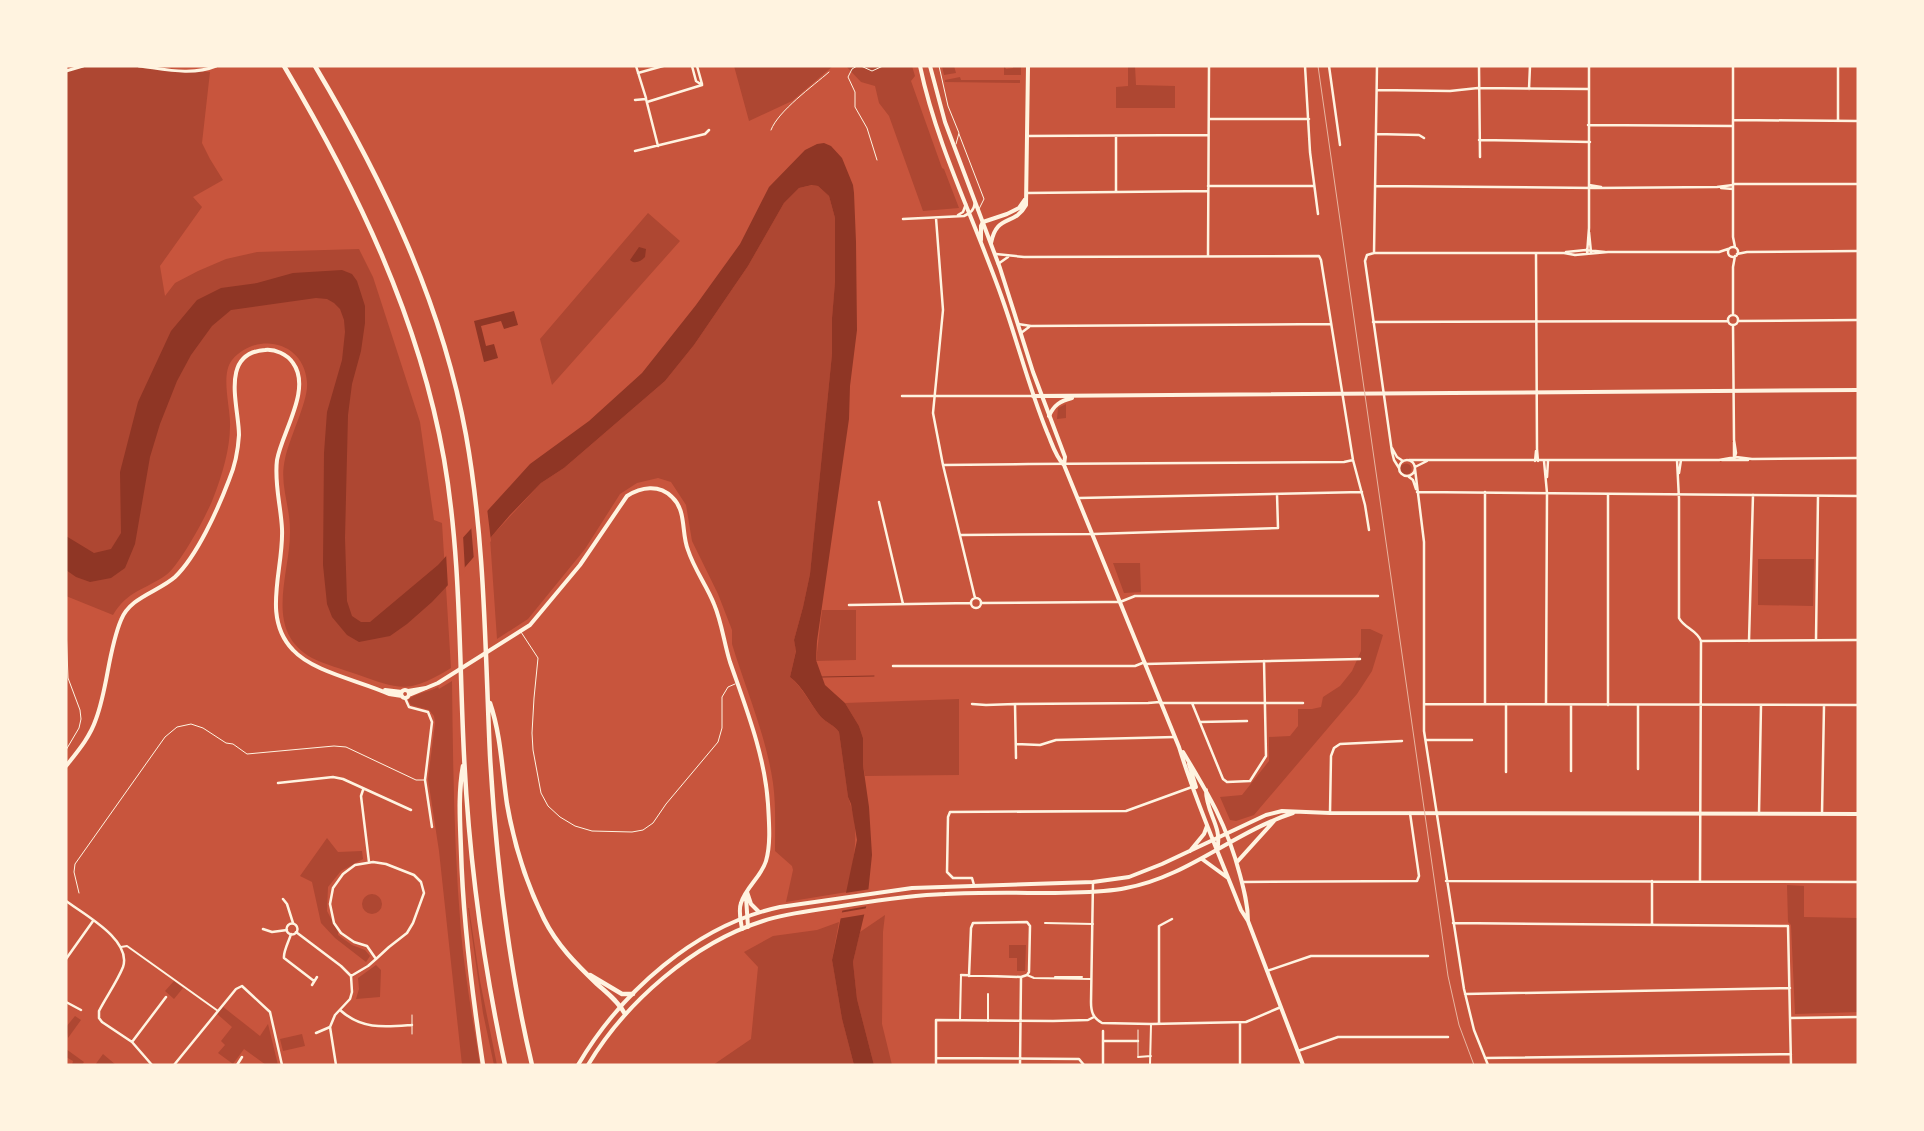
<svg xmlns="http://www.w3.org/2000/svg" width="1924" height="1131" viewBox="0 0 1924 1131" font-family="'Crimson Pro',serif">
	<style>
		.green { fill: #ae4732 }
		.water { fill: #8f3625 }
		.pier { fill: #c8553d }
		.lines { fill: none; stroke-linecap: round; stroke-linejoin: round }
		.stream { stroke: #8f3625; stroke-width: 1 }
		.service { stroke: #fff3e0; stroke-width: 1 }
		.pedestrian { stroke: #fff3e0; stroke-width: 2 }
		.minor { stroke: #fff3e0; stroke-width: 2.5 }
		.tertiary { stroke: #fff3e0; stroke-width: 3 }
		.secondary { stroke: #fff3e0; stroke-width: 4 }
		.primary { stroke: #fff3e0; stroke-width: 4 }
		.motorway { stroke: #fff3e0; stroke-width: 4.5 }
		.rail { stroke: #e9b49f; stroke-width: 1 }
	</style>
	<rect width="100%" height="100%" fill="#c8553d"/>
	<path class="green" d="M83,66H139L210,72L202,143L210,159L223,180L193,197L202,207L160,266L165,296L175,283L198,271L226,259L257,252L359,249L373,277L420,422L434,520L442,523L451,668C408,694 401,690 356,674C342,669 326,665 312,658C262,630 291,573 290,530C290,505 279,484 285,459C289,438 309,400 307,382C304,341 257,331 232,360C220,375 231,409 230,426C230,449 222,475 214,496C208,513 180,565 166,575C145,590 128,590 113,615L66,596V71Z
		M734,66H833L792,101L749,121Z
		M846,66H912L915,76L911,81L942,168L944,169L959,208L923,211L889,116L879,103L875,86L861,82Z
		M942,66H954L956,73L944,75Z
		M1004,66L1006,69L1013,68V66H1021V75H1004Z
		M1128,66H1135L1136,85L1175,86V108H1116V87L1128,86Z
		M960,77L961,80H1020V83L945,82V80Z
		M813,185L818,186L829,196L835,218V282L832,318V354L810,574L803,607L794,640L796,650L790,677C803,688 810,704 821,717C827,723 834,725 839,732L848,797C861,831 854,858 847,892L786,902L793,870L792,866L775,851C775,829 776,805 773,783C766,735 746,690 732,644V630L718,594L692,541L686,505L671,482L658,478L637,483L620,494L585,549L528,619L497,639L490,538L541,483L564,468L665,381L694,345L748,266L784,203L799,188Z
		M648,213L680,241L552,385L540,339Z
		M1066,404V418L1057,419L1058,408Z
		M1400.5 469a5.5 5.5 0 1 1 11 0a5.5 5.5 0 1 1-11 0Z
		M1758,559H1814L1813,606L1758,605Z
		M1113,563H1140L1141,592L1124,593Z
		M822,610H856V660L816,661Z
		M1361,629H1370L1383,635L1372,671L1357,694L1254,815L1236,821L1230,820L1220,797L1242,795L1269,761V737L1290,736L1298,726V709H1312L1321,707L1323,697L1340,686L1352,671L1361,651Z
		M452,681C453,765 454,849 461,932C465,977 473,1021 480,1065H462L439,851L428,779L435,723L434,716L429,710L411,705L408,700C415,693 429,692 438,687L439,689Z
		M959,699V775L865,776L863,765V738L859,726L845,703Z
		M327,838L338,852L362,851L363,859L341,871L328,887L327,911L338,932V935L352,945L365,950L370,956L366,962L335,938L321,923L312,882L300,876Z
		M1787,885L1804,886V917L1858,918V1012L1795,1014L1791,925L1788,922Z
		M362 904a10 10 0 1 1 20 0a10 10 0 1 1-20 0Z
		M468,908H469L480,981L497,1065H494L483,1013Z
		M885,915L883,932L882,1024L892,1065H874L857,999L853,962L860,932Z
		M839,922L832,960L842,1019L854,1065H713L751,1039L758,967L744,952L773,936L817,930Z
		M1009,945H1026L1025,971H1017V958H1009Z
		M376,965L381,970L380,997L356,999L359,989L358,978Z
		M174,981L183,988L174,999L165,991Z
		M222,1006L260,1036L268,1024L278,1065H266L244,1049L233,1064L218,1053L225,1045L221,1041L232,1027L216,1013Z
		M75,1016L81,1020L68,1038L66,1027Z
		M302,1034L305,1046L283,1051L280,1039Z
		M66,1049L84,1062L82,1065H72L73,1061L66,1057Z
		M103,1054L116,1065H95Z"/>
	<path class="water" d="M824,143L831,146L842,158L853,185L854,193L856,242L857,330L850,386L849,419L817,641L816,660L825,685L845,703L859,726L863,738V765L869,807L872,855L867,903L853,962L857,999L874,1065H854L842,1019L832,960L857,840L851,804L848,797L839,732C834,725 827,723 821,717C810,704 804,688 790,677L796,651L794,640L803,607L810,574L832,354V318L835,282V218L829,196L818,186L812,185L799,188L784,203L748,266L694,345L665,381L564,468L541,483L510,515L466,566L432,602L407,624L390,636L359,642L347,635L332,617L327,604L323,565L324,453L327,412L342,360L345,332L344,320L340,309L334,303L327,299L316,298L231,310L212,326L191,355L177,381L160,424L150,457L135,544L125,568L111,578L90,582L76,577L66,570V536L94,553L111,549L121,533L120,472L138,402L171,331L197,300L221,288L257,283L293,273L342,270L352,274L357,281L365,306V323L361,351L352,384L348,415L345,538L347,601L352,616L361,622H370L438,565L530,464L589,421L642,373L696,305L740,244L769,187L805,150L817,144Z
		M639,247L646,249L645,257C641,261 635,265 630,260Z
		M514,311L518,325L504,329L501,321L481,326L486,346L494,344L498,358L484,362L474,321Z"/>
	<path class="pier" d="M487,508L491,541L474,561L471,525Z
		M463,535L465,571L448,588L446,553Z
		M871,889L868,906L840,911L845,893Z
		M868,908L867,914L837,919L839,913Z"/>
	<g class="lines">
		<path class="stream" d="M822,677L874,676"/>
		<path class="service" d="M857,66L852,69L848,77L855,92V107L867,128L877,160
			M861,66L872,71L883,66
			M939,66L948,106L959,133L956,144
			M771,130C778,111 813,86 829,72
			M959,134L984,199L979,209
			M66,627L68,678L80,710L81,719L79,728L66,750
			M521,632L538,658L534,698L532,733L533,750L541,793L548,806L560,817L575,826L592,831L632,832L643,830L653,823L666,804L718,742L722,728V697L728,687L735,684
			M79,893L74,872L75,864L165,737L177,727L191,724L203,728L226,743L233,744L247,754L334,746L346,747L416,780H424
			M1138,1030V1056
			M412,1034V1015"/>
		<path class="pedestrian" d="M1045,923L1093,924
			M121,947L127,946L218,1011
			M1027,975L1034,978L1091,979
			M1055,977H1082
			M960,1020L961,975
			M988,1021V994
			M1138,1057L1151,1056
			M1150,1065L1151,1025"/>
		<path class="minor" d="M636,66L646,98
			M692,66L696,81L702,85
			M697,66L702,84
			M1305,66L1310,152L1318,214
			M1329,66L1340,145
			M1479,66L1480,157
			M1733,66V237L1735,247
			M638,73L663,66
			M1529,89L1530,66
			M1377,90L1450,91L1478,88L1589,89
			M635,100L646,99L658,146
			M647,102L702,85
			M1209,119H1309
			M1733,120L1858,121
			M1838,121V66
			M1588,125L1733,126
			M1376,134L1419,135L1424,138
			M1027,136L1208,135
			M1479,140L1590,142
			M635,151L705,134L709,130
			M1733,184H1858
			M1589,185L1601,187
			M1208,186H1314
			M1376,186L1595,188L1717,187L1733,185
			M1721,188L1733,189
			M1116,191V136
			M1027,193L1208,191
			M958,215L963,212L966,204
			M936,218L943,310L933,413L943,465L975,598
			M903,219L964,216C971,213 974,210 975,202
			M1589,232L1591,252
			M1728 252a5 5 0 1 1 10 0a5 5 0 1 1-10 0Z
			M1566,252L1586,250L1605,252
			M1374,253L1377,66
			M1536,253L1537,449L1538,461
			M996,254L1024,257L1319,256L1321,260L1353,460L1365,505L1369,530
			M1587,254L1589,228V66
			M1737,254L1747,252L1858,251
			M1208,255L1209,66
			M998,264L1008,257
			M1733,315V267L1735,256
			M1728 320a5 5 0 1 1 10 0a5 5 0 1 1-10 0Z
			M1738,321L1858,320
			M1373,322L1728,321
			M1018,324L1031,326L1331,324
			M1733,325L1734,440L1736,453L1734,460
			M1021,333L1029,327
			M902,396H1033
			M1392,448L1397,457L1403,461
			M1734,458V442
			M1409,460H1719L1736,457L1752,459L1858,458
			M1677,460L1679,499V618C1684,628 1697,630 1701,641L1700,881
			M1722,460H1748
			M1399 468a8 8 0 1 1 16 0a8 8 0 1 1-16 0Z
			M1535,461L1536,451
			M1544,461L1547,493L1546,704
			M1030,464L1344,462L1353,460
			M943,465L1029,464
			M1415,467L1427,461
			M1399,468L1394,460L1392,452L1365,261L1367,255L1374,253H1564L1575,255L1608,252H1719L1728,249
			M1415,469L1424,542V731L1464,989L1474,1030L1488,1065
			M1679,473L1681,460
			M1409,477L1413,480L1416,489
			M1547,477L1548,461
			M1417,492L1858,496
			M1608,494V705
			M1079,498L1362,492
			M879,502L903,604
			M961,535L1094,534L1278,528L1277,494
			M971 603a5 5 0 1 1 10 0a5 5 0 1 1-10 0Z
			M981,603L1106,602H1120L1135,596H1378
			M849,605L971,603
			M1816,640L1818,496
			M1701,641L1858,640
			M1749,641L1753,495
			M1145,664L1360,659
			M893,666H1135L1145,662
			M405,698L409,707L428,712L432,722L425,780L432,827
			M1161,703H1303
			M1192,703L1223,779L1227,782L1250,781L1266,756L1264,661
			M972,704L986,705L1015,704L1016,758
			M1015,704L1148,703L1160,702
			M1424,704L1858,705
			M1485,704V492
			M1200,722L1247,721
			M1426,740H1472
			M1016,744L1040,745L1056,740L1175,737
			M1638,769V705
			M1571,771V705
			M1506,772V704
			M278,783L333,777L343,779L411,810
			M363,790L361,796L369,862
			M1330,813L1331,756L1334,748L1340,744L1402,741
			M1759,814L1761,705
			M1822,814L1824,706
			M1446,881L1858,882
			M1093,882L1091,1002C1091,1012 1093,1018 1102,1023L1151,1024L1246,1022L1281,1007
			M1242,882L1417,881L1419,876L1410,813
			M974,885L972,878H953L947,872L948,817L950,812L1126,811L1192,787
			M283,899L287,904L293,923
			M66,901C85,915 132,940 123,967C117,982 106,997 99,1011V1018L102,1022L132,1042L152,1065
			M1453,923L1788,926L1791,1065
			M286.5 929a5.5 5.5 0 1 1 11 0a5.5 5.5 0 1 1-11 0Z
			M1652,924V881
			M263,929L272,932L287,930
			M296,932L341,966L351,976L352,992L350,999L335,1015L330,1027L336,1065
			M291,934C289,941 283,952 284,958L314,981
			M66,959L93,921
			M1267,971L1311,956H1428
			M961,975L1021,977
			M351,976L368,966L376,959L389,947L407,933L413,923L424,893L421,882L414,875L386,864L373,862L355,865L343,874L333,888L330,904L334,923L341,933L354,942L367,946L376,959
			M969,976L971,928L973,923L1027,922L1030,926L1029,972L1027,975L1021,977L1020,1065
			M312,985L317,977
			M1465,994L1790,988
			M66,1002L81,1010
			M340,1010C362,1030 385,1027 412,1025
			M1790,1018L1858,1017
			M1240,1023V1065
			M1159,1024V926L1172,919
			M316,1033L330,1027
			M1103,1041H1138
			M132,1042L166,997
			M1298,1051L1338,1037H1448
			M936,1058L1079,1059L1084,1065
			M1485,1058L1791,1054
			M174,1065L236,989L242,986L270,1012L282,1065
			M237,1065L242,1057
			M936,1065V1020L1053,1021L1088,1020L1094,1017
			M1103,1065V1031"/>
		<path class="tertiary" d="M139,66C164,69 192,76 216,66
			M66,71L83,66"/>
		<path class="secondary" d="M981,240V226L983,222L1007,214L1019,208L1026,198
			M991,243C997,213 1014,227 1026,205L1028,66
			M1033,396L1858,390
			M1049,416C1054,405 1060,401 1072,398
			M385,690L402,692
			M401 694a4 4 0 1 1 8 0a4 4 0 1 1-8 0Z
			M408,691L426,688
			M409,695L438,683L530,625L580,565L627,496C641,487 659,484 672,497C687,511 681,533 688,550C694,569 707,586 714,604C722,623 724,643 730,662C746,708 765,756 768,804C769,822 771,844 766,861C761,877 746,887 741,903C738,911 741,921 742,929
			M66,766C78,751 90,737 96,719C108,687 108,651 121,620C130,597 158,592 175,577C197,556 218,509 229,480C235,466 238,451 239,435C239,407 219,353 265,350C275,349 287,354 293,363C312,389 282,432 277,460C274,484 281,506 282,529C284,569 261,617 293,650C313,672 361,681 389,694L402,696
			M747,892L751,904L759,912
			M746,897L748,927"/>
		<path class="primary" d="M920,66C937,147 975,221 1002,298C1018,343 1029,388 1047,432C1052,443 1055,456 1064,465L1179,747C1196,803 1220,856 1241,910L1248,921L1303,1065
			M930,66L945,122L1000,268L1033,372L1065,457L1064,465
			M1183,752C1209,795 1227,825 1240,875C1244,890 1248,905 1248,921
			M1189,764L1196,787
			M1206,790C1206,814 1223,826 1217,850
			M1190,851L1204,834L1207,826
			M1202,859L1228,878
			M1237,862L1274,821
			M578,1065C621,992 696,925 780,907L912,888L1093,882L1129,877L1162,864L1266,815L1282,811L1330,813L1858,814
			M588,1065C625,1003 693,943 763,921C790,912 820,910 848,905C880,900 912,895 945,894C982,892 1019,893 1055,893C1079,892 1102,893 1126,888C1187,877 1234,832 1293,813"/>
		<path class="motorway" d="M284,66C357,189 419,318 444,459C461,557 459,657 464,755C469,859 483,963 505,1065
			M315,66C383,180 442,303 466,435C485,541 485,648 490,756C496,859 508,964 532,1065
			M490,703C501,735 502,770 507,804C514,844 526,883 544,919C557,945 576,964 597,984C607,993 618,1001 625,1014
			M463,766C458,794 460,821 461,850C463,922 472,993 483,1065
			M590,975L622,994H633"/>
		<path class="rail" d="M1318,66L1448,976L1459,1025L1474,1065"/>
	</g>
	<rect width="1924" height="1131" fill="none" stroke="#fff3e0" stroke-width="135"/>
</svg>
